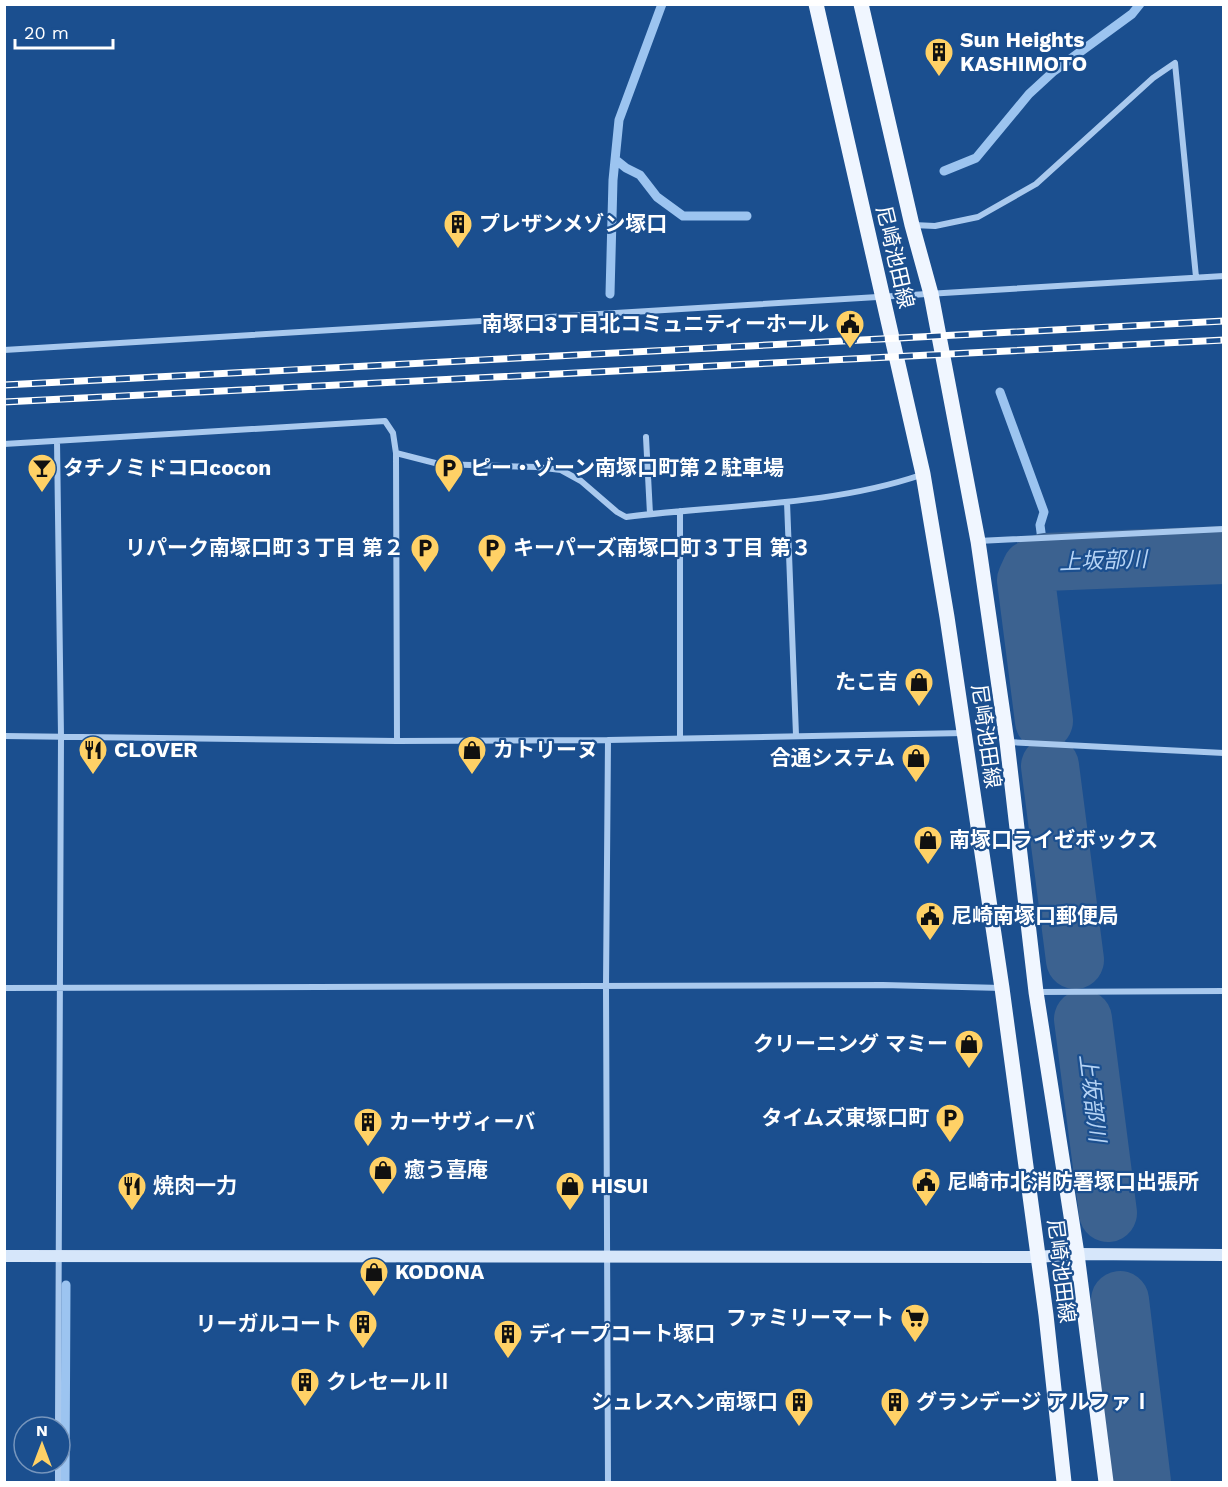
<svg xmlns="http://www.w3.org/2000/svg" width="1228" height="1487" viewBox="0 0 1228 1487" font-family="'Work Sans','Noto Sans JP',sans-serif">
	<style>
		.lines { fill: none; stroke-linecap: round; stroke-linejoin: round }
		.stream { stroke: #9cc4f0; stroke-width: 9 }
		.river { stroke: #3c6290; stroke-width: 58 }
		.street { stroke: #a9c9ee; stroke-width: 6 }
		.secondary { stroke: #d6e6fa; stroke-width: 12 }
		.primary { stroke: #f0f6ff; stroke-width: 15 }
		.rail-casing { stroke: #fff; stroke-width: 7 }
		.rail { stroke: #1b4f8f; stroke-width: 4.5; stroke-dasharray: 14; stroke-linecap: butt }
		.labels { text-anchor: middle; stroke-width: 4.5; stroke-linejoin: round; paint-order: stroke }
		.poi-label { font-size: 21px; font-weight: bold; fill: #fff; stroke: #1b4f8f; text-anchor: start }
		.street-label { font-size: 21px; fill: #fff; stroke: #1b4f8f }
		.water-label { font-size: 22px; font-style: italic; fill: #b5d3f5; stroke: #1b4f8f }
	</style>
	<rect width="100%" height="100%" fill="#1b4f8f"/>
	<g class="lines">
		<path class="stream" d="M616,160L626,168L640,175L657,197L683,216H747
			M944,171L976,158L1029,94L1054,71L1132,14L1140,4
			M610,294L613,180L619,120L662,4
			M1000,392L1044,512L1040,525L1045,562
			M65,1482L66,1285"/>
		<path class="river" d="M1044,721L1026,580L1031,569L1045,562L1224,555
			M1050,766L1075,960
			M1083,1019L1108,1213
			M1120,1300L1142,1482"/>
		<path class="street" d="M913,225L935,226L978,217L1036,184L1153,78L1175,63L1196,277
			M4,350L1224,276
			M646,437L650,514
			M57,441L61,736L58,1427
			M4,444L385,421L393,433L396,453L397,741
			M396,453L439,464L536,467L561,470L581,481L617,512L626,517C724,504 826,507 921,475
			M787,502L796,735
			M680,511V738
			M978,541L1224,529
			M4,736L397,741L608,740L964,733
			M608,740L606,986L608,1482
			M1008,742L1224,753
			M4,988L883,985L1002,988
			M1037,992L1224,991
			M58,1482V1463"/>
		<path class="secondary" d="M4,1256L1037,1257L1077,1254L1224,1255"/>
		<path class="primary" d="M816,4L923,474L947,617L1002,988L1046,1315L1064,1482
			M861,4L912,225L931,294L978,541L1007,742L1036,992L1077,1254L1106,1482"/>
		<g class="rail-casing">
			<path id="rail" d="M4,385L1224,321
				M4,402L1224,340"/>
		</g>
		<use href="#rail" class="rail"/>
	</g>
	<defs>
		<g id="building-pin" transform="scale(1.5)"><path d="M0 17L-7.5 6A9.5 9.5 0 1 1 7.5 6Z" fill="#ffd166" stroke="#1b4f8f"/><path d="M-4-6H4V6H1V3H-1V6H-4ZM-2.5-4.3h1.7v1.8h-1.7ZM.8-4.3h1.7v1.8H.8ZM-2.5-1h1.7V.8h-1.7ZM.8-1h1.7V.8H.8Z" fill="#111"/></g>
		<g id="civic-pin" transform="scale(1.5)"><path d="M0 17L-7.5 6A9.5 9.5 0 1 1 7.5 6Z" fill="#ffd166" stroke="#1b4f8f"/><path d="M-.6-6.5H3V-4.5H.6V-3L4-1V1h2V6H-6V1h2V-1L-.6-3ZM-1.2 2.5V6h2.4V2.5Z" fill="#111"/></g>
		<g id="bar-pin" transform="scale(1.5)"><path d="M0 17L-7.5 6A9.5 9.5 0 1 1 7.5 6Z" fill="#ffd166" stroke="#1b4f8f"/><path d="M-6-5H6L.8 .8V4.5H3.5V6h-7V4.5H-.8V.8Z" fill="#111"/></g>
		<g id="parking-pin" transform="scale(1.5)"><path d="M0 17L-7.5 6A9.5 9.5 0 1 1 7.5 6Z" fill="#ffd166" stroke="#1b4f8f"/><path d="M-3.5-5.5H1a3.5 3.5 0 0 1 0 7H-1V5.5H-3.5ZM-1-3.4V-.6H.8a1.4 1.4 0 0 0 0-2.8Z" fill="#111"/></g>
		<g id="shop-pin" transform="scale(1.5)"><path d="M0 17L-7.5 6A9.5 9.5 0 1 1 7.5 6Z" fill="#ffd166" stroke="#1b4f8f"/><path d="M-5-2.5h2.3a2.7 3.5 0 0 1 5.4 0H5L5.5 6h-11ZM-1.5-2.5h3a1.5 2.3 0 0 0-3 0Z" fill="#111"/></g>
		<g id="restaurant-pin" transform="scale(1.5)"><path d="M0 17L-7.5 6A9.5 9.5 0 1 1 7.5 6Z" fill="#ffd166" stroke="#1b4f8f"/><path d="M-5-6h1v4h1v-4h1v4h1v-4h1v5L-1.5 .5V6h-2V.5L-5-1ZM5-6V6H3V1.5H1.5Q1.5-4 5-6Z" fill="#111"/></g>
		<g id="supermarket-pin" transform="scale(1.5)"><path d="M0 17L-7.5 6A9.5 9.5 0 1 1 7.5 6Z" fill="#ffd166" stroke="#1b4f8f"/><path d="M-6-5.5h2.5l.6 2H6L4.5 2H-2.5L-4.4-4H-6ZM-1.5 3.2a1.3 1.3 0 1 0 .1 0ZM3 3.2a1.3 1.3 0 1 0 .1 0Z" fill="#111"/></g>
	</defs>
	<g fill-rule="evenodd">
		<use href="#building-pin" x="939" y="52"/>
		<use href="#building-pin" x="458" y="224"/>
		<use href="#civic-pin" x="850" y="324"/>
		<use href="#bar-pin" x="42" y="468"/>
		<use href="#parking-pin" x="449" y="468"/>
		<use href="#parking-pin" x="425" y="548"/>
		<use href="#parking-pin" x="492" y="548"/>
		<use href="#shop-pin" x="919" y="682"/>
		<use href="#restaurant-pin" x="93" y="750"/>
		<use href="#shop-pin" x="472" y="750"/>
		<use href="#shop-pin" x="916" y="758"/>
		<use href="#shop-pin" x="928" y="840"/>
		<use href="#civic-pin" x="930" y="916"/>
		<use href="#shop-pin" x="969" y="1044"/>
		<use href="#parking-pin" x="950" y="1118"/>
		<use href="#building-pin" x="368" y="1122"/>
		<use href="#shop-pin" x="383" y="1170"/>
		<use href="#civic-pin" x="926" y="1182"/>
		<use href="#restaurant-pin" x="132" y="1186"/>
		<use href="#shop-pin" x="570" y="1186"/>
		<use href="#shop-pin" x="374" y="1272"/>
		<use href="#supermarket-pin" x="915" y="1318"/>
		<use href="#building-pin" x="363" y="1324"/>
		<use href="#building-pin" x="508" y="1334"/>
		<use href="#building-pin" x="305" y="1382"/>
		<use href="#building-pin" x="799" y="1402"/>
		<use href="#building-pin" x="895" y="1402"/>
	</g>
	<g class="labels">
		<g class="poi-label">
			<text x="960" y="47">Sun Heights<tspan x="960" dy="24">KASHIMOTO</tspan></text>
			<text x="479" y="231">プレザンメゾン塚口</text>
			<text x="829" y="331" text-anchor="end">南塚口3丁目北コミュニティーホール</text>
			<text x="63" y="475">タチノミドコロcocon</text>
			<text x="470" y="475">ピー・ゾーン南塚口町第２駐車場</text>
			<text x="404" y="555" text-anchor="end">リパーク南塚口町３丁目 第２</text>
			<text x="513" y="555">キーパーズ南塚口町３丁目 第３</text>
			<text x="898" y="689" text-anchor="end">たこ吉</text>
			<text x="114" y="757">CLOVER</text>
			<text x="493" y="757">カトリーヌ</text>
			<text x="895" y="765" text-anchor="end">合通システム</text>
			<text x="949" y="847">南塚口ライゼボックス</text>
			<text x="951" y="923">尼崎南塚口郵便局</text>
			<text x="948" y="1051" text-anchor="end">クリーニング マミー</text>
			<text x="929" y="1125" text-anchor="end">タイムズ東塚口町</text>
			<text x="389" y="1129">カーサヴィーバ</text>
			<text x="404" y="1177">癒う喜庵</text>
			<text x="947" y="1189">尼崎市北消防署塚口出張所</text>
			<text x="153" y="1193">焼肉一力</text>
			<text x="591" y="1193">HISUI</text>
			<text x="395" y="1279">KODONA</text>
			<text x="894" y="1325" text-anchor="end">ファミリーマート</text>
			<text x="342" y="1331" text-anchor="end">リーガルコート</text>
			<text x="529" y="1341">ディープコート塚口</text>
			<text x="326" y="1389">クレセールⅡ</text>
			<text x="778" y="1409" text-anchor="end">シュレスヘン南塚口</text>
			<text x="916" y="1409">グランデージ アルファⅠ</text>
		</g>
		<g class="street-label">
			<text transform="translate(895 257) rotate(77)" y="7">尼崎池田線</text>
			<text transform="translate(986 736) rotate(82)" y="7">尼崎池田線</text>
			<text transform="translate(1061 1271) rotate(83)" y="7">尼崎池田線</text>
		</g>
		<g class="water-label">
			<text transform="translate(1103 560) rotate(-2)" y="8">上坂部川</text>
			<text transform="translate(1093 1098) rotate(83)" y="8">上坂部川</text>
		</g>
	</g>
	<rect width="1228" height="1487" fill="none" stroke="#ffffff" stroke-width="12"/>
	<g transform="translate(42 1445)"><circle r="28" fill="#1b4f8f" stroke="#7695bc" stroke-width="1.5"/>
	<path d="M0-4.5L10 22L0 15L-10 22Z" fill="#ffd166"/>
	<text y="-9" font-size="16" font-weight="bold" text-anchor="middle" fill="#ffffff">N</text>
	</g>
	<path d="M15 39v9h98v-9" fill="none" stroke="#ffffff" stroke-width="3"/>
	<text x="24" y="39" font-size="18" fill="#ffffff" stroke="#1b4f8f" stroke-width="4.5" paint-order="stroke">20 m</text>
</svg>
